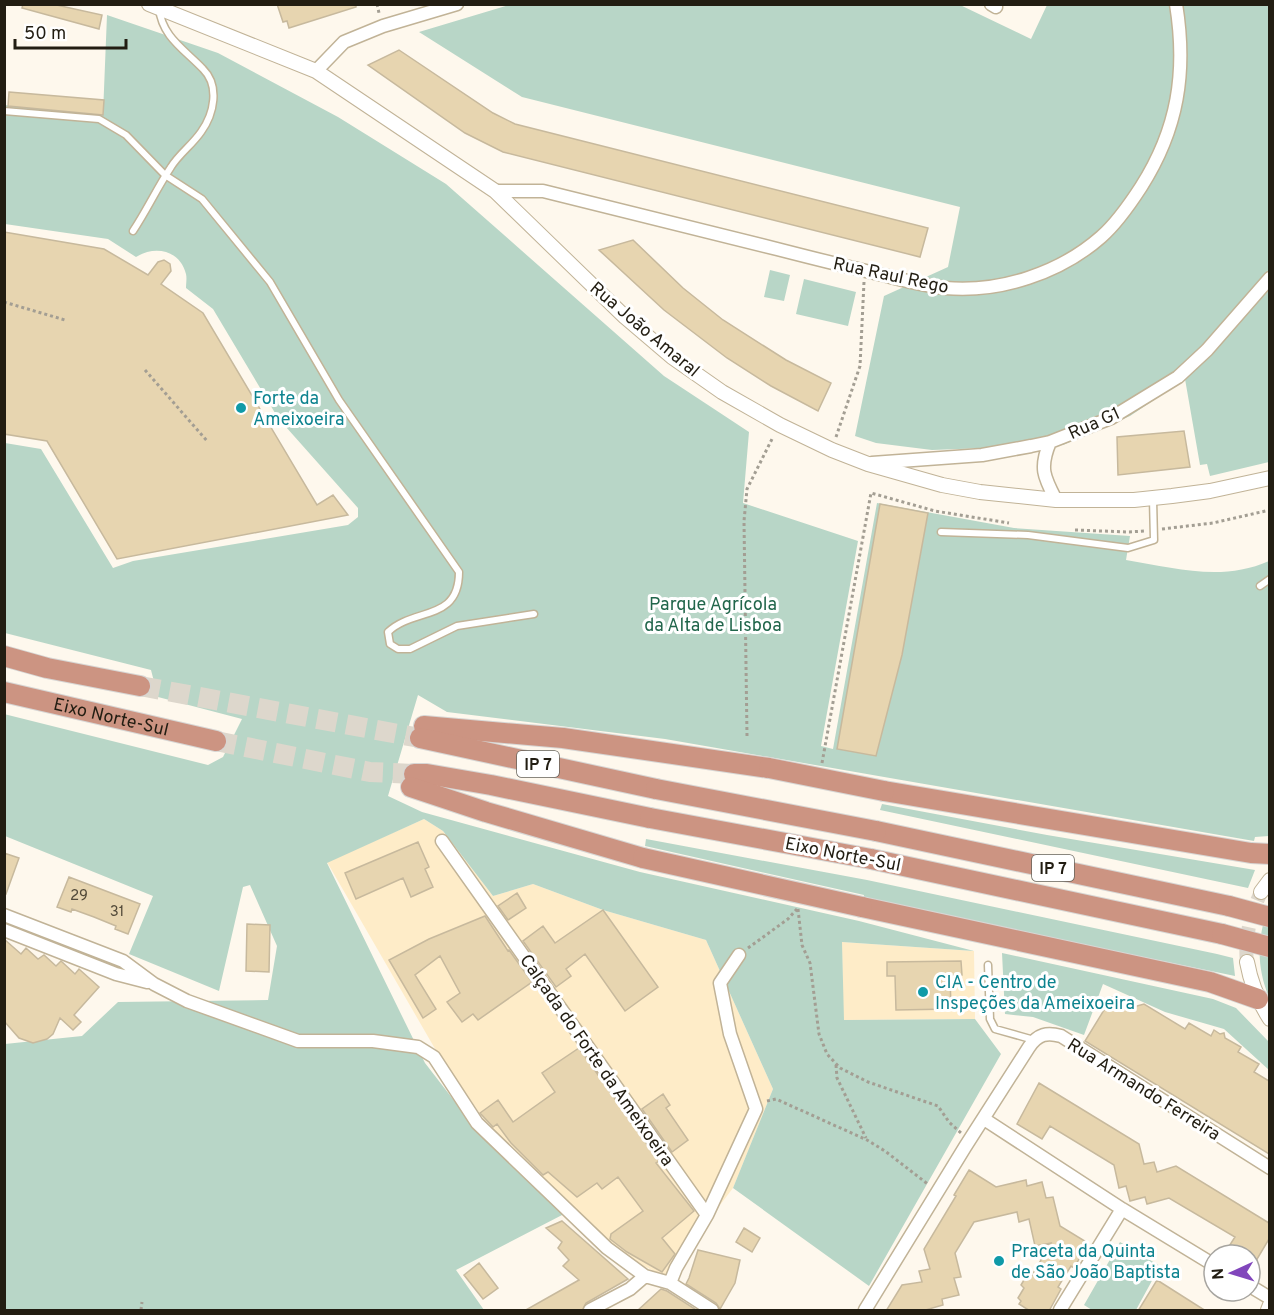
<svg xmlns="http://www.w3.org/2000/svg" width="1274" height="1315" viewBox="0 0 1274 1315" font-family="Overpass,sans-serif">
	<style>
		.built { fill: #feecc8 }
		.green { fill: #b8d6c7 }
		.building { fill: #e7d5b0; stroke: #c7b99d; stroke-width: 1.5 }
		.lines { fill: none; stroke-linecap: round; stroke-linejoin: round }
		.tertiary-tunnel { stroke: #ddd7cc; stroke-width: 14; stroke-dasharray: 14 7; stroke-linecap: butt }
		.trunk-tunnel { stroke: #ddd7cc; stroke-width: 20; stroke-dasharray: 20 10; stroke-linecap: butt }
		.service-casing { stroke: #c1b397; stroke-width: 9 }
		.minor-casing { stroke: #c1b397; stroke-width: 15 }
		.tertiary-casing { stroke: #c1b397; stroke-width: 16 }
		.trunk-casing { stroke: #d7d6d4; stroke-width: 22 }
		.path { stroke: #a39e93; stroke-width: 3; stroke-dasharray: 3 3; stroke-linecap: butt }
		.service { stroke: #fff; stroke-width: 6 }
		.minor { stroke: #fff; stroke-width: 12 }
		.tertiary { stroke: #fff; stroke-width: 14 }
		.trunk { stroke: #cc9482; stroke-width: 20 }
		.trunk-bridge-casing { stroke: #d7d6d4; stroke-width: 22; stroke-linecap: butt }
		.trunk-bridge { stroke: #cc9482; stroke-width: 20 }
		.culture-dot { fill: #0f9aa8; stroke: #fff; stroke-width: 2 }
		.labels { text-anchor: middle; stroke-width: 6; stroke-linejoin: round; paint-order: stroke }
		.number-label { font-size: 15px; fill: #534b3a }
		.shield { fill: #fff; stroke: #646159; stroke-width: 1.5 }
		.shield-label { font-size: 16px; font-weight: bold; fill: #221d12 }
		.street-label { font-size: 18px; fill: #221d12; stroke: #fff }
		.culture-label { font-size: 18px; fill: #0d838f; stroke: #fff; text-anchor: start }
		.park-label { font-size: 18px; fill: #21664b; stroke: #fff }
	</style>
	<rect width="100%" height="100%" fill="#fef8ed"/>
	<path class="built" d="M424,819L443,831L493,896L533,884L603,910L706,940L773,1089L733,1188L665,1277L621,1254L494,1134L434,1047L327,862Z
		M842,942L974,951L975,1019L843,1020Z"/>
	<path class="green" d="M958,4L1031,39L1047,5H1269V462L1210,476L1207,464L1200,465L1185,379L1130,416L1063,445L932,450L876,443L855,436L884,296L948,267L960,207L522,97L419,32L509,5Z
		M107,15L218,53L338,117L446,184L664,376L749,432L743,503L858,541L821,746L833,749L877,503L1014,528L1130,536L1126,560C1175,568 1222,582 1269,561V836L1255,837L1254,841L665,739L447,712L418,695L388,796L422,812L640,872L859,921L974,951L842,942L844,1020L975,1019L1001,1054L869,1286L733,1188L773,1089L706,940L603,910L533,884L493,896L443,831L424,819L327,863L425,1063L476,1129L564,1214L456,1270L484,1310H5V1044L82,1036L118,1002L268,1000L277,946L250,885L243,887L219,991L129,954L153,896L5,836L4,714L208,765L223,757L242,719L158,697L151,670L5,633V443L41,449L113,568L133,561L348,525L358,517V508L278,418L213,309L186,288C186,284 187,278 186,274C180,250 155,245 136,257L108,239L5,224V105L103,114Z
		M770,270L790,275L784,301L764,297Z
		M804,279L856,292L848,326L796,314Z
		M882,804L1047,835L1255,870L1248,888L880,810Z
		M646,839L867,880L1217,954L1233,958L1235,976L863,899L864,895L645,846Z
		M1269,906V997C1256,966 1257,937 1269,906Z
		M1002,953L1213,999L1236,1008L1269,1042V1070L1224,1029L1165,1012L1103,984L1084,1035L1033,1017L1005,1014Z
		M1120,1242L1160,1266L1136,1310H1092L1084,1305Z"/>
	<path class="building" d="M23,4H52L102,15L99,29L22,8Z
		M277,4H356V7L289,28L287,21L283,22Z
		M399,50L493,113L515,124L928,228L920,257L503,152L465,133L368,65Z
		M9,92L104,100L103,115L8,106Z
		M4,232L104,249L148,275L158,262L164,260L170,264L171,271L161,284L203,313L317,505L333,495L348,515L117,559L47,441L4,434Z
		M633,240L683,288L723,320L786,360L831,383L818,411L771,386L727,358L664,310L599,250Z
		M1184,431L1190,467L1118,475L1117,437Z
		M880,504L928,513L902,655L876,756L837,749Z
		M418,842L429,867L425,869L433,887L411,897L403,878L356,899L345,873Z
		M4,853L19,858L6,894L4,893Z
		M69,877L140,904L128,934L115,929L116,926L94,917L72,909L71,912L57,907Z
		M517,893L526,908L508,920L498,906Z
		M603,910L658,987L625,1011L585,954L566,969L571,976L556,987L523,941L543,926L555,943Z
		M485,916L508,951L509,950L532,982L478,1020L473,1014L462,1022L447,1002L460,993L440,956L415,975L436,1009L423,1018L389,960L429,939Z
		M247,924L270,925L269,972L246,971Z
		M4,939L21,954L26,948L38,959L44,955L56,966L61,961L75,974L79,969L99,987L74,1015L81,1022L73,1030L60,1018L53,1034L47,1039L33,1043L19,1038L4,1021Z
		M961,961L962,975H950L951,1009L896,1010L895,976H887V962Z
		M1112,997L1130,1008L1144,1004L1185,1029L1189,1023L1211,1036L1214,1030L1220,1034L1224,1033L1225,1038L1241,1047L1238,1052L1259,1064L1254,1072L1269,1081V1154L1085,1041Z
		M579,1048L659,1161L656,1163L694,1211L662,1238L675,1254L662,1272L627,1252L610,1239L611,1234L643,1211L618,1177L602,1189L597,1183L577,1197L548,1172L543,1175L511,1143L497,1124L493,1127L480,1113L498,1100L513,1122L555,1092L542,1073Z
		M1039,1083L1139,1144L1144,1164L1154,1162L1157,1172L1176,1166L1269,1223V1239L1250,1271V1255H1233L1226,1251L1235,1237L1169,1198L1147,1204L1145,1197L1130,1201L1126,1186L1119,1188L1114,1165L1050,1126L1042,1139L1017,1124Z
		M663,1094L670,1105L666,1108L688,1140L672,1152L642,1109Z
		M969,1170L996,1187L1026,1180L1027,1186L1042,1182L1046,1198L1053,1197L1060,1226L1088,1243L1074,1268L1071,1266L1058,1287L1061,1289L1049,1311H1030L1019,1304L1021,1301L1018,1298L1024,1288L1021,1285L1027,1275L1031,1277L1051,1243L1035,1246L1029,1219L1019,1222L1017,1212L974,1222L955,1253L961,1277L954,1278L959,1295L942,1299L943,1305L922,1311H886L902,1285L922,1282L919,1271L930,1269L924,1249L956,1196L954,1195Z
		M562,1221L628,1279L586,1303L582,1311H524L579,1280L563,1266L569,1260L558,1248L562,1242L546,1228Z
		M744,1228L760,1238L752,1252L736,1242Z
		M698,1250L740,1260L735,1283L720,1309L716,1303L686,1284L689,1278Z
		M479,1263L498,1288L483,1299L464,1275Z
		M1157,1280L1206,1311H1138Z
		M661,1289L667,1291L698,1311H637Z"/>
	<g class="lines">
		<path class="tertiary-tunnel" d="M1247,962C1244,937 1251,914 1261,892"/>
		<path class="trunk-tunnel" d="M140,686L420,738
			M216,741L370,772L414,774"/>
		<g class="service-casing">
			<path id="service" d="M4,111L99,119L126,135L165,175L202,199L270,282L339,400L459,572C459,622 414,607 388,632L390,644L398,649H410L457,626L534,614
				M133,231C147,210 157,188 171,167C179,154 192,145 201,132C214,114 220,86 203,69C184,49 162,37 159,8
				M941,532L1028,535L1128,548L1154,540L1153,499
				M1260,586L1270,579
				M988,965L990,1019L995,1029L1034,1040"/>
		</g>
		<g class="minor-casing">
			<path id="minor" d="M991,4L996,7
				M316,71L344,42L383,26L457,4
				M495,191H543C621,211 699,230 777,249C812,258 848,267 883,275C903,280 925,286 945,288C1000,293 1060,273 1101,237C1117,223 1130,204 1141,187C1178,129 1187,72 1176,4
				M1050,442C1039,468 1044,477 1056,500
				M872,463L982,455L1031,446L1050,442L1111,418L1178,377L1207,350L1270,278
				M442,841L707,1215L676,1268L670,1283
				M4,915L123,961L154,984L187,1001L298,1041H373L418,1047L434,1057L477,1123L607,1248L645,1276L670,1283L712,1310
				M4,930L116,974L147,982
				M984,1119L1122,1209L1214,1265
				M707,1215L756,1109L730,1034L720,983L739,955
				M1250,1286L1270,1298
				M590,1310L630,1289L645,1276
				M865,1310L965,1147L1029,1047C1038,1034 1047,1032 1061,1036L1270,1168
				M1060,1310L1122,1209"/>
		</g>
		<g class="tertiary-casing">
			<path id="tertiary" d="M149,4L316,71L495,191L625,317L672,357L722,392L780,425L832,450L868,464L942,485L980,492L1056,500H1134L1172,496L1210,491L1270,478
				M1261,892L1270,880
				M1247,962C1251,984 1258,1001 1270,1019
				M1268,1310L1270,1305"/>
		</g>
		<g class="trunk-casing">
			<g id="trunk">
				<path d="M4,656L47,668L140,686"/>
				<path id="s1" d="M4,692L216,741"/>
				<path d="M424,726L563,738L769,768"/>
				<path d="M420,738L656,789"/>
				<path d="M414,774H427L491,785L650,818"/>
				<path d="M411,787L486,812L643,858"/>
				<path d="M884,791L1251,853L1270,854"/>
				<path d="M876,831L1229,906"/>
				<path d="M871,859L1222,934"/>
				<path d="M862,907L1210,982L1258,999"/>
			</g>
		</g>
		<path class="path" d="M377,4L379,13
			M4,302L65,320
			M145,370L208,442
			M836,437L860,366L864,282
			M1162,529L1213,523L1270,510
			M1075,530L1129,532L1144,531
			M747,736L744,521L747,489L773,437
			M822,763L871,493L935,511L1009,523
			M798,909L802,945L810,963L819,1034L827,1054L840,1068L868,1082L938,1106L949,1122L961,1133
			M748,948L788,919L797,909
			M836,1065L837,1078L866,1138
			M767,1101L776,1099L867,1140L885,1151L929,1185
			M141,1310L142,1302"/>
		<use href="#service" class="service"/>
		<use href="#minor" class="minor"/>
		<use href="#tertiary" class="tertiary"/>
		<use href="#trunk" class="trunk"/>
		<g class="trunk-bridge-casing">
			<path id="trunk-bridge" d="M769,768L884,791
				M656,789L876,831
				M650,818L871,859
				M643,858L862,907
				M1229,906L1270,917
				M1222,934L1270,947"/>
		</g>
		<use href="#trunk-bridge" class="trunk-bridge"/>
	</g>
	<g class="culture-dot">
		<circle cx="241" cy="408" r="6"/>
		<circle cx="923" cy="992" r="6"/>
		<circle cx="999" cy="1261" r="6"/>
	</g>
	<g class="labels">
		<g class="number-label">
			<text x="79" y="900">29</text>
			<text x="117" y="916">31</text>
		</g>
		<g class="shield">
			<rect x="517" y="751" width="42" height="26" rx="4.5"/>
			<rect x="1032" y="855" width="42" height="26" rx="4.5"/>
		</g>
		<g class="shield-label">
			<text x="538" y="770">IP 7</text>
			<text x="1053" y="874">IP 7</text>
		</g>
		<g class="street-label">
			<text transform="translate(891 275) rotate(12)" y="6">Rua Raul Rego</text>
			<text transform="translate(645 329) rotate(40)" y="6">Rua João Amaral</text>
			<text transform="translate(1094 423) rotate(-24)" y="6">Rua G1</text>
			<text dy="6" stroke="none"><textPath href="#s1" startOffset="110">Eixo Norte-Sul</textPath></text>
			<text transform="translate(843 854) rotate(11)" y="6">Eixo Norte-Sul</text>
			<text transform="translate(597 1060) rotate(55)" y="6">Calçada do Forte da Ameixoeira</text>
			<text transform="translate(1144 1089) rotate(32)" y="6">Rua Armando Ferreira</text>
		</g>
		<g class="culture-label">
			<text x="253" y="404">Forte da<tspan x="253" dy="21">Ameixoeira</tspan></text>
			<text x="935" y="988">CIA - Centro de<tspan x="935" dy="21">Inspeções da Ameixoeira</tspan></text>
			<text x="1011" y="1257">Praceta da Quinta<tspan x="1011" dy="21">de São João Baptista</tspan></text>
		</g>
		<g class="park-label">
			<text x="713" y="610">Parque Agrícola<tspan x="713" dy="21">da Alta de Lisboa</tspan></text>
		</g>
	</g>
	<rect width="1274" height="1315" fill="none" stroke="#221d12" stroke-width="12"/>
	<g transform="translate(1232 1273) rotate(266)"><circle r="28" fill="#ffffff" stroke="#a7a5a0" stroke-width="1.5"/>
	<path d="M0-4.5L10 22L0 15L-10 22Z" fill="#8146bc"/>
	<text y="-9" font-size="16" font-weight="bold" text-anchor="middle" fill="#221d12">N</text>
	</g>
	<path d="M15 39v9h111v-9" fill="none" stroke="#221d12" stroke-width="3"/>
	<text x="24" y="39" font-size="18" fill="#221d12" stroke="#ffffff" stroke-width="4.5" paint-order="stroke">50 m</text>
</svg>
